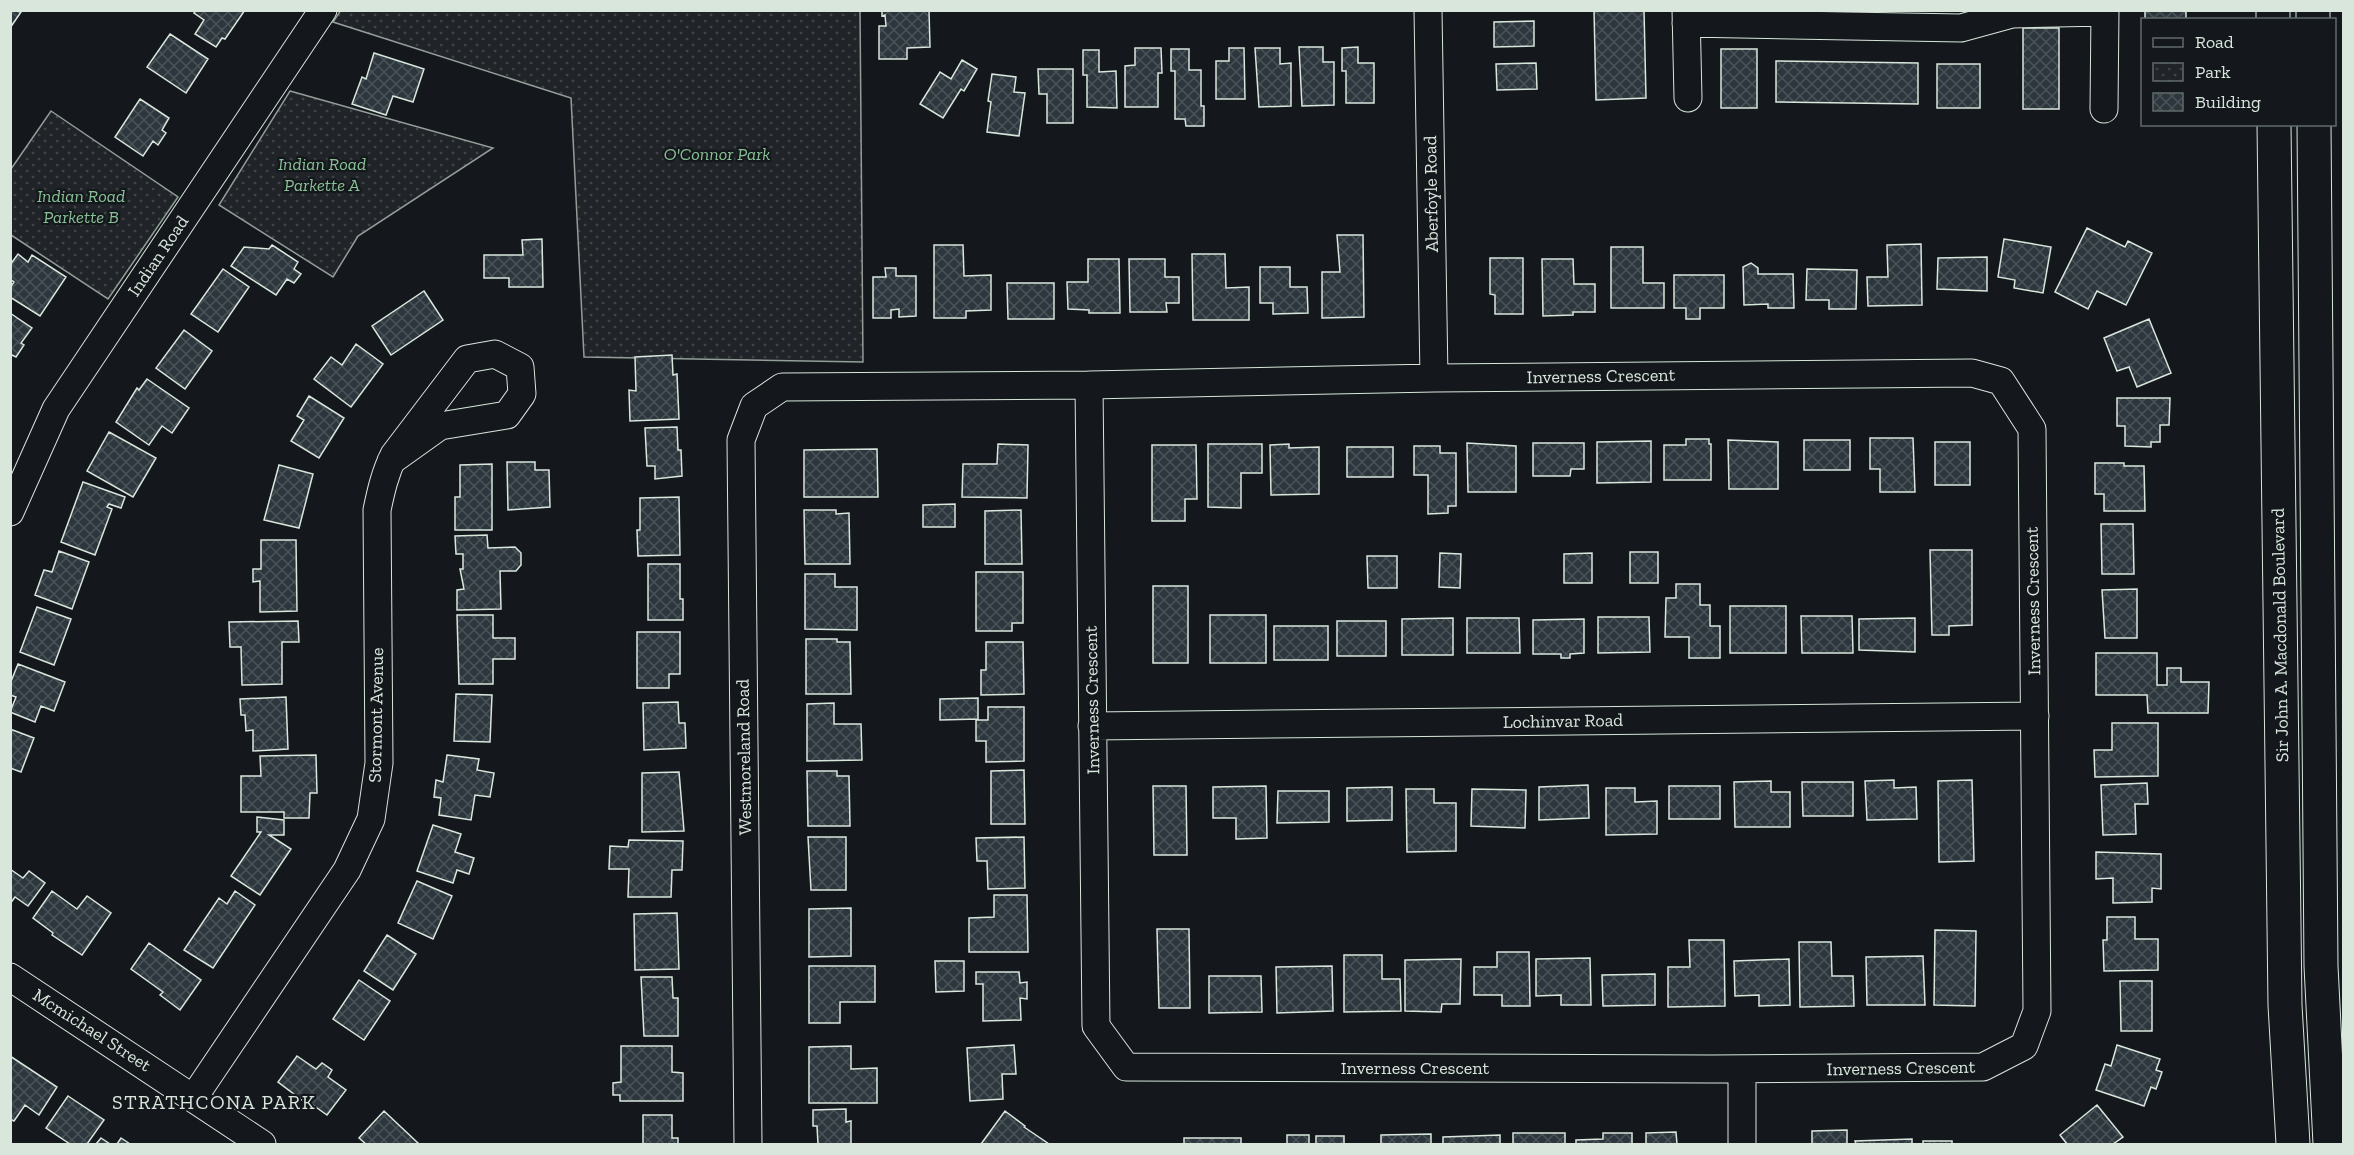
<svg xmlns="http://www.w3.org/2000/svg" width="2354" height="1155" viewBox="0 0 2354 1155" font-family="'Zilla Slab',serif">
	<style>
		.park { fill: url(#park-dots); stroke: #939e99; stroke-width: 1.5 }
		.building { fill: url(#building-cross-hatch); stroke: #d8e6dc; stroke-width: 1.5 }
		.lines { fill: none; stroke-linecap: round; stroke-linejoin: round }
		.minor-casing { stroke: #d8e6dc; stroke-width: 29 }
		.major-casing { stroke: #d8e6dc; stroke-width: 35 }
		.minor { stroke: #14181c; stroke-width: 27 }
		.major { stroke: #14181c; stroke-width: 33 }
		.labels { text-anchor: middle; stroke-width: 4.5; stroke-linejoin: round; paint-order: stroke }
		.park-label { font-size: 18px; font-style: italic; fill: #8ac095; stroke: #14181c }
		.street-label { font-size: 18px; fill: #d8e6dc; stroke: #14181c }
		.neighbourhood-label { font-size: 20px; letter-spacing: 1.5px; fill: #d8e6dc; stroke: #14181c }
	</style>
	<defs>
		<pattern id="park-dots" width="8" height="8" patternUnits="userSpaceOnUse" patternTransform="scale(1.5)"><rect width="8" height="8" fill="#202428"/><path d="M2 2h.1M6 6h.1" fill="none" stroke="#404447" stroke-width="1.8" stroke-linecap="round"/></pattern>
		<pattern id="building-cross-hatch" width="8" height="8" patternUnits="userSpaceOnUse" patternTransform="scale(1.5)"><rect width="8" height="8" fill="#2c363c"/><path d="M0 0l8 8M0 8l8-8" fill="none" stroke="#4a5358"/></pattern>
	</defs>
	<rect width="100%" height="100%" fill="#14181c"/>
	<path class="park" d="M341,10L860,11L863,362L584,357L571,98L333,22Z
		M290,91L493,148L358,236L333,277L219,205Z
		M51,111L178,197L108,299L11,235V169Z"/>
	<path class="building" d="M10,10L21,12L10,28Z
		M196,10H245L225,39L222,38L216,47L195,34L204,20L194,13Z
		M882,10H929L930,47L907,48V59H879V26H886L885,15L882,16Z
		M1594,10H1644L1646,98L1596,100Z
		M2145,10H2186V20H2145Z
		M1534,21V46L1494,47V22Z
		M2023,28H2059V109H2023Z
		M170,34L208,59L186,93L147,67Z
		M1299,47H1323V62H1334V105L1302,106Z
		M1358,47V63H1374V103H1346V71H1342V48Z
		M1135,48H1161L1162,73H1158V107H1125V66L1135,65Z
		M1229,48H1244L1245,99H1216V61H1229Z
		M1255,48H1280V64L1291,63V106L1259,107Z
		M1171,49H1189V70H1201V106H1204V126H1186L1185,119H1175V71H1171Z
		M1721,49H1757V108H1721Z
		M1083,50H1099V72L1116,71L1117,108L1087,107V75H1083Z
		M374,53L424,69L413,102L393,96L386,115L352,104L362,77L366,79Z
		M962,60L977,69L964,91L961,89L943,118L920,104L940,72L951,79Z
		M1776,61L1918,63V104L1776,102Z
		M1536,63L1537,89L1497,90L1496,64Z
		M1937,64H1980V108H1937Z
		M1038,69H1073V123H1047V94H1039Z
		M992,74L1016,77L1014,92L1025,93L1019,136L987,132L991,102L988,101Z
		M140,99L169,118L162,130L166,133L158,145L153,141L143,156L115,137Z
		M2087,228L2125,247L2128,241L2152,253L2126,305L2097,291L2088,309L2055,292Z
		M1337,235H1363L1364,317L1322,318V272H1340Z
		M542,239L543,287H509V278H484V255H523L522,240Z
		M2004,239L2051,247L2043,293L2014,288L2015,280L1998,277Z
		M1921,244L1922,305L1868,306L1867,277H1888L1887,245Z
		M272,245L298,262L294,269L301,274L294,283L287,279L276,295L231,266L244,247L269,249Z
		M934,245H963L964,276L991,275V310L966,311V318H934Z
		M1611,247H1643V283H1664V308H1611Z
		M18,254L28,262L32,255L66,277L40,316L10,297V288L14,282L10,279V265Z
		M1192,254H1225L1226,288L1249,287V320H1193Z
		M1987,257V291L1937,289L1938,258Z
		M1490,258H1523V314H1495V295L1490,294Z
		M1088,259H1119L1120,313H1089V310L1068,309L1067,282H1088Z
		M1129,259H1165V277H1179V303H1166L1167,312H1130Z
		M1542,259H1573L1574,284H1595V312H1573V315L1543,316Z
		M1751,263L1758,268V274H1793L1794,308H1768V304L1744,305L1743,267Z
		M1260,267H1290V287H1307L1308,313L1273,314V303H1260Z
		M885,268H896V276H916V316L899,317V309L891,310V318H873V277H886Z
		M223,269L249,287L218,332L191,314Z
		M1807,269L1857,270L1856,309H1829V300H1806Z
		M1674,275H1724V308H1700V319H1686V308H1674Z
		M1007,283H1054V319H1008Z
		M424,291L443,320L391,355L372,326Z
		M10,313L32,328L21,343L24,345L16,357L12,355L10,358Z
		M2149,319L2171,373L2137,387L2129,367L2117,371L2104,338Z
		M184,330L212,351L185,389L156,368Z
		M356,344L383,364L351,407L314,379L331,357L342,365Z
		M672,355L673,375L677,374L679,419L630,421L629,390L636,391L635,357Z
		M147,379L189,408L172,433L162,426L149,445L116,422L137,388L139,390Z
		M309,396L344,418L319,458L291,441L304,420L297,416Z
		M2117,398H2170L2169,425H2160V442H2151V447L2125,446V426H2117Z
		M677,427L678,450H681L682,476L655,479V466H647L645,428Z
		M109,432L156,458L133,497L87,471Z
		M1870,438H1913L1915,492H1880V469H1870Z
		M1686,439H1709V444H1711V480H1664V445H1686Z
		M1728,440L1778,442V489H1729Z
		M1804,440H1850V470H1804Z
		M1651,441V482L1597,483V442Z
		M1935,442H1970V485H1935Z
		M1467,443L1516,446V492H1468Z
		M1533,443H1584V469H1571L1570,476H1533Z
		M998,444L1028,445L1027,498L962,497L963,464H997Z
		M1208,444H1262V473H1241V508L1208,507Z
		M1289,444V448L1319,447V494L1271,495L1270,445Z
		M1152,445H1196L1197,499H1185V521H1152Z
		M1414,446H1440V453H1456V506H1448V513L1428,514V475H1414Z
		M1347,447H1393V477H1347Z
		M877,449L878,497H804V450Z
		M507,462H535V470H549L550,507L508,510Z
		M2095,463H2124V466H2144L2145,511H2104V494H2095Z
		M492,464V530H455V497H460V465Z
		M279,465L313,474L299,528L264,520Z
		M83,482L125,497L121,508L109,504L107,507L112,509L95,555L61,542Z
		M679,497L680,555L638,556L637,530H640V498Z
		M955,504V527H923V505Z
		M804,510H836V514L849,513L850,564H805Z
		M1021,510L1022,564H985V511Z
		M2101,524H2133L2134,574H2102Z
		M487,535L488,548L515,547L521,553V565L516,571H500L501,609L457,610V590L464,589L460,569H463V554H456L455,536Z
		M261,540H296L297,611L260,612V581L253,582V569H261Z
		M1930,550H1972V625L1949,626V635H1932Z
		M59,551L89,562L72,609L35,595L44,570L52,572Z
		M1630,552H1658V583H1630Z
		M1440,553L1461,554L1460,588L1439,587Z
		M1592,553V583H1564V554Z
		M1367,556H1397V588H1368Z
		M648,564H680V599H683V620H648Z
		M976,572H1023V623H1012V631H976Z
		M805,574H835V587H857V630L805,629Z
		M1676,584H1700V605H1710V626H1720V658H1689V637H1665L1666,598H1676Z
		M1153,586H1188V663H1153Z
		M2137,589V638H2105L2102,590Z
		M1730,606H1786V653H1730Z
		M37,607L71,619L54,665L20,652Z
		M457,615H493V638H515V659H493V684H459Z
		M1210,615H1266V663H1210Z
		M1801,616H1852L1853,653H1802Z
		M1598,617H1649L1650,652L1598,653Z
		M1453,618V655H1402V619Z
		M1467,618H1519L1520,653H1467Z
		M1915,618V652L1859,650V619Z
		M1584,619V653L1570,654V658H1561V654H1533V620Z
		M298,621L299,642H282V684L242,685L241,647H230L229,622Z
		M1337,621H1386V656H1337Z
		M1274,626H1328V660H1274Z
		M637,632H680V674H669V688H637Z
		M806,639H837V642H850L851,694H806Z
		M986,642H1023L1024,694L981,695V670H986Z
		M2096,653H2157V685H2167V668H2181V682H2209L2208,713H2148L2147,695H2096Z
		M18,664L65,682L54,711L41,706L35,722L10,712L16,697L10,695V684Z
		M456,694L492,695L490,742L454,741Z
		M286,697L288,749L253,751V730L246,731L245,715H241L240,699Z
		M978,698V719L940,720V699Z
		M678,702L679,723H685L686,748L644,750L643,703Z
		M834,703V724H861L862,760L807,761V704Z
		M988,707H1024V761L986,762V741H976V720H988Z
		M2112,723H2158V776L2095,777L2094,750H2112Z
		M10,729L34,738L21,772L10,768Z
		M316,755L317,793H310L309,818H284V812H241V776H261L260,756Z
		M447,755L479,759L477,770L494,773L490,797L475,795L471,820L439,815L441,798L434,797L436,780L443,782Z
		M1024,770L1025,824H991V771Z
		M807,771H837V776H849L850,826H808Z
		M679,772L684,831L642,832V773Z
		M1894,780V788L1916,787L1917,819L1867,820L1865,781Z
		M1972,780L1974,861L1939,862L1938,781Z
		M1771,781V792H1790V827H1735L1734,782Z
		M1802,782H1853V816H1803Z
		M2147,783L2148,804H2135L2136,834L2103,835L2101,785Z
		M1588,785L1589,818L1539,820V787Z
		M1153,786H1186L1187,855H1154Z
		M1266,786L1267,838L1236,839V818H1213V787Z
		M1669,786H1720V819H1669Z
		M1392,787V820L1347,821V788Z
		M1606,788H1635V802L1657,801V834L1606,835Z
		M1406,789H1434V803H1456V851L1407,852Z
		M1472,789L1526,790L1525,828L1471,826Z
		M1278,791H1329V822L1277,823Z
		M257,817L284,820V835H269L291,849L260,895L231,876L261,832H257Z
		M433,825L461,834L455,852L474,858L469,874L457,870L453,883L417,871Z
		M808,837H846V890H811Z
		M1024,837L1025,888L988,889L987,861H977L976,838Z
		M629,840L683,841L682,870H672L671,897H628L629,869H609L610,846L628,847Z
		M2096,852L2161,854V889L2152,888V902L2113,903V878L2096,879Z
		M10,869L23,878L29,871L45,883L28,906L15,897L10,904Z
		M417,881L452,896L433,939L398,923Z
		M52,891L77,909L87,896L111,913L82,955L52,935L53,933L33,918Z
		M235,891L255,905L213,968L184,950L219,898L227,904Z
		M994,895H1027L1028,952H969V918L994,917Z
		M851,908V956L809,957V909Z
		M677,913L679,969L635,970L634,914Z
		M2107,917H2135V939H2158V970L2104,971L2103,940H2107Z
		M1157,929H1189L1190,1008H1159Z
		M1935,930L1976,931L1975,1006L1934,1005Z
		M387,935L416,954L393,990L364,971Z
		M1689,940H1724L1725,1006L1668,1007V967H1690Z
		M1799,942H1831L1832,976H1853L1854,1006L1800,1007Z
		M149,943L201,980L180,1010L160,995L163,992L131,969Z
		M1497,952H1529L1530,1006H1502V995H1474V967H1497Z
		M1344,955H1382V979H1400L1401,1011L1344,1012Z
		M1923,956L1925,1005H1867L1866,957Z
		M1590,958L1591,1005H1561V995L1536,996V959Z
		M1461,959L1460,1004H1442L1441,1012L1405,1011V960Z
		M1789,959L1790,1005L1759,1006V995L1735,996L1734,961Z
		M935,961H964V991L936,992Z
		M809,966H875V1002H840V1023H809Z
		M1332,966L1333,1011L1277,1013L1276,967Z
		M976,972H1019L1020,983L1027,982V999L1020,998L1021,1020L983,1021V984H976Z
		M1655,974V1005L1603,1006L1602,975Z
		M1209,976H1261L1262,1012L1209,1013Z
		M641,977H672L673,998H678V1036H644Z
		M359,980L390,1001L364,1040L333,1019Z
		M2120,981H2152V1031H2121Z
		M1014,1045L1016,1074H1002L1003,1099L970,1101L967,1048Z
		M2117,1045L2160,1059L2156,1070L2162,1072L2156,1089L2151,1087L2144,1106L2096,1090L2105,1064L2111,1066Z
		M621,1046H672V1072L683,1073V1101H620V1095H613V1083L621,1082Z
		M851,1046V1069L877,1068V1103H809V1047Z
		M10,1056L57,1087L39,1115L25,1105L14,1121L10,1119Z
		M297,1056L316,1069L322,1063L332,1070L328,1077L346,1090L327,1115L303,1098L302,1100L278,1082Z
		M68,1096L104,1120L87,1144H70L46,1128Z
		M2097,1105L2123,1137L2113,1144H2067L2060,1135Z
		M846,1109V1122L851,1121V1144H818L817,1126H813V1110Z
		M384,1111L419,1144H366L359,1138Z
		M1005,1111L1025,1126L1024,1127L1049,1144H981Z
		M643,1115H672V1138H678V1144H643Z
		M1847,1130V1144H1812V1131Z
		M1676,1132L1677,1144H1646V1133Z
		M1513,1133H1565V1144H1513Z
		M1603,1133H1632V1144H1576V1140L1603,1139Z
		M1431,1134V1144H1381V1135Z
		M1287,1135H1309V1144H1287Z
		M1500,1135V1144H1443V1137Z
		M1316,1136H1344V1144H1316Z
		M101,1138L110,1144H96Z
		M121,1138L130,1144H117Z
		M1184,1138H1241V1144H1184Z
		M1912,1139V1144H1856L1855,1141Z
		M1923,1141H1952V1144H1923Z"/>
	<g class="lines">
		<g class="minor-casing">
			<path id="minor" d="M1428,10L1434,378
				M1686,10L1688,98
				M1686,23L1961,28L2012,14L2105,12
				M2104,109L2105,10
				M10,512L56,409L323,10
				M1092,726L2035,716
				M10,977L262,1144
				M1742,1069V1144
				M194,1097L347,870L371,819L379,763L377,510C381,491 385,473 394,455L467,359L495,354L520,367L522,394L507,415L440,426L391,461
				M748,1144L741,440L754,406L782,387L1089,385L1434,378L1972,373L2001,381L2032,429L2037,1011L2024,1046L1983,1067L1711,1069L1126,1067L1096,1026L1089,385"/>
		</g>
		<g class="major-casing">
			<path id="major" d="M2273,10V20
				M2313,10V20
				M2274,124L2285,1005L2293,1144
				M2314,124L2321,966L2330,1144"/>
		</g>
		<use href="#minor" class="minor"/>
		<use href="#major" class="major"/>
	</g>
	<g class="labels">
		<g class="park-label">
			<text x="717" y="160">O'Connor Park</text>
			<text x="322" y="170">Indian Road<tspan x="322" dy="21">Parkette A</tspan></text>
			<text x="81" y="202">Indian Road<tspan x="81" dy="21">Parkette B</tspan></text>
		</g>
		<g class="street-label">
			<text transform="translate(1431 194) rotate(-91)" y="6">Aberfoyle Road</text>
			<text transform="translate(158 256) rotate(-56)" y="6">Indian Road</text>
			<text transform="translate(1601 376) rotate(-1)" y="6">Inverness Crescent</text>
			<text transform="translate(2033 601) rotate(-91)" y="6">Inverness Crescent</text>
			<text transform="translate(2280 635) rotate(-91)" y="6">Sir John A. Macdonald Boulevard</text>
			<text transform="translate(1092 700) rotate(-91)" y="6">Inverness Crescent</text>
			<text transform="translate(376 715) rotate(-89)" y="6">Stormont Avenue</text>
			<text transform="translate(1563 721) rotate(-1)" y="6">Lochinvar Road</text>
			<text transform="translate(744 757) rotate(-91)" y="6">Westmoreland Road</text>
			<text transform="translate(92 1030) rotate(33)" y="6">Mcmichael Street</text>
			<text x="1415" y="1074">Inverness Crescent</text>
			<text transform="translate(1901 1068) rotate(-1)" y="6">Inverness Crescent</text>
		</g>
		<g class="neighbourhood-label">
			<text x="214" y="1109">STRATHCONA PARK</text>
		</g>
	</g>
	<rect width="2354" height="1155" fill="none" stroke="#d8e6dc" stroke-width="24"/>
	<rect x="2141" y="18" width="195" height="108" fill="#14181c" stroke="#626a69" stroke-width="1.5"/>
	<rect x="2153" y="38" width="30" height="9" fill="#14181c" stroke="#626a69" stroke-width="1.5"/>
	<text x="2195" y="48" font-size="18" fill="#d8e6dc">Road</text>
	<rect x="2153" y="63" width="30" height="18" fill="url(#park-dots)" stroke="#626a69" stroke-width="1.5"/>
	<text x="2195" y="78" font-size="18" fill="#d8e6dc">Park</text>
	<rect x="2153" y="93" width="30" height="18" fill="url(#building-cross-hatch)" stroke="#626a69" stroke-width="1.5"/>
	<text x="2195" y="108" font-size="18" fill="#d8e6dc">Building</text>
</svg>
